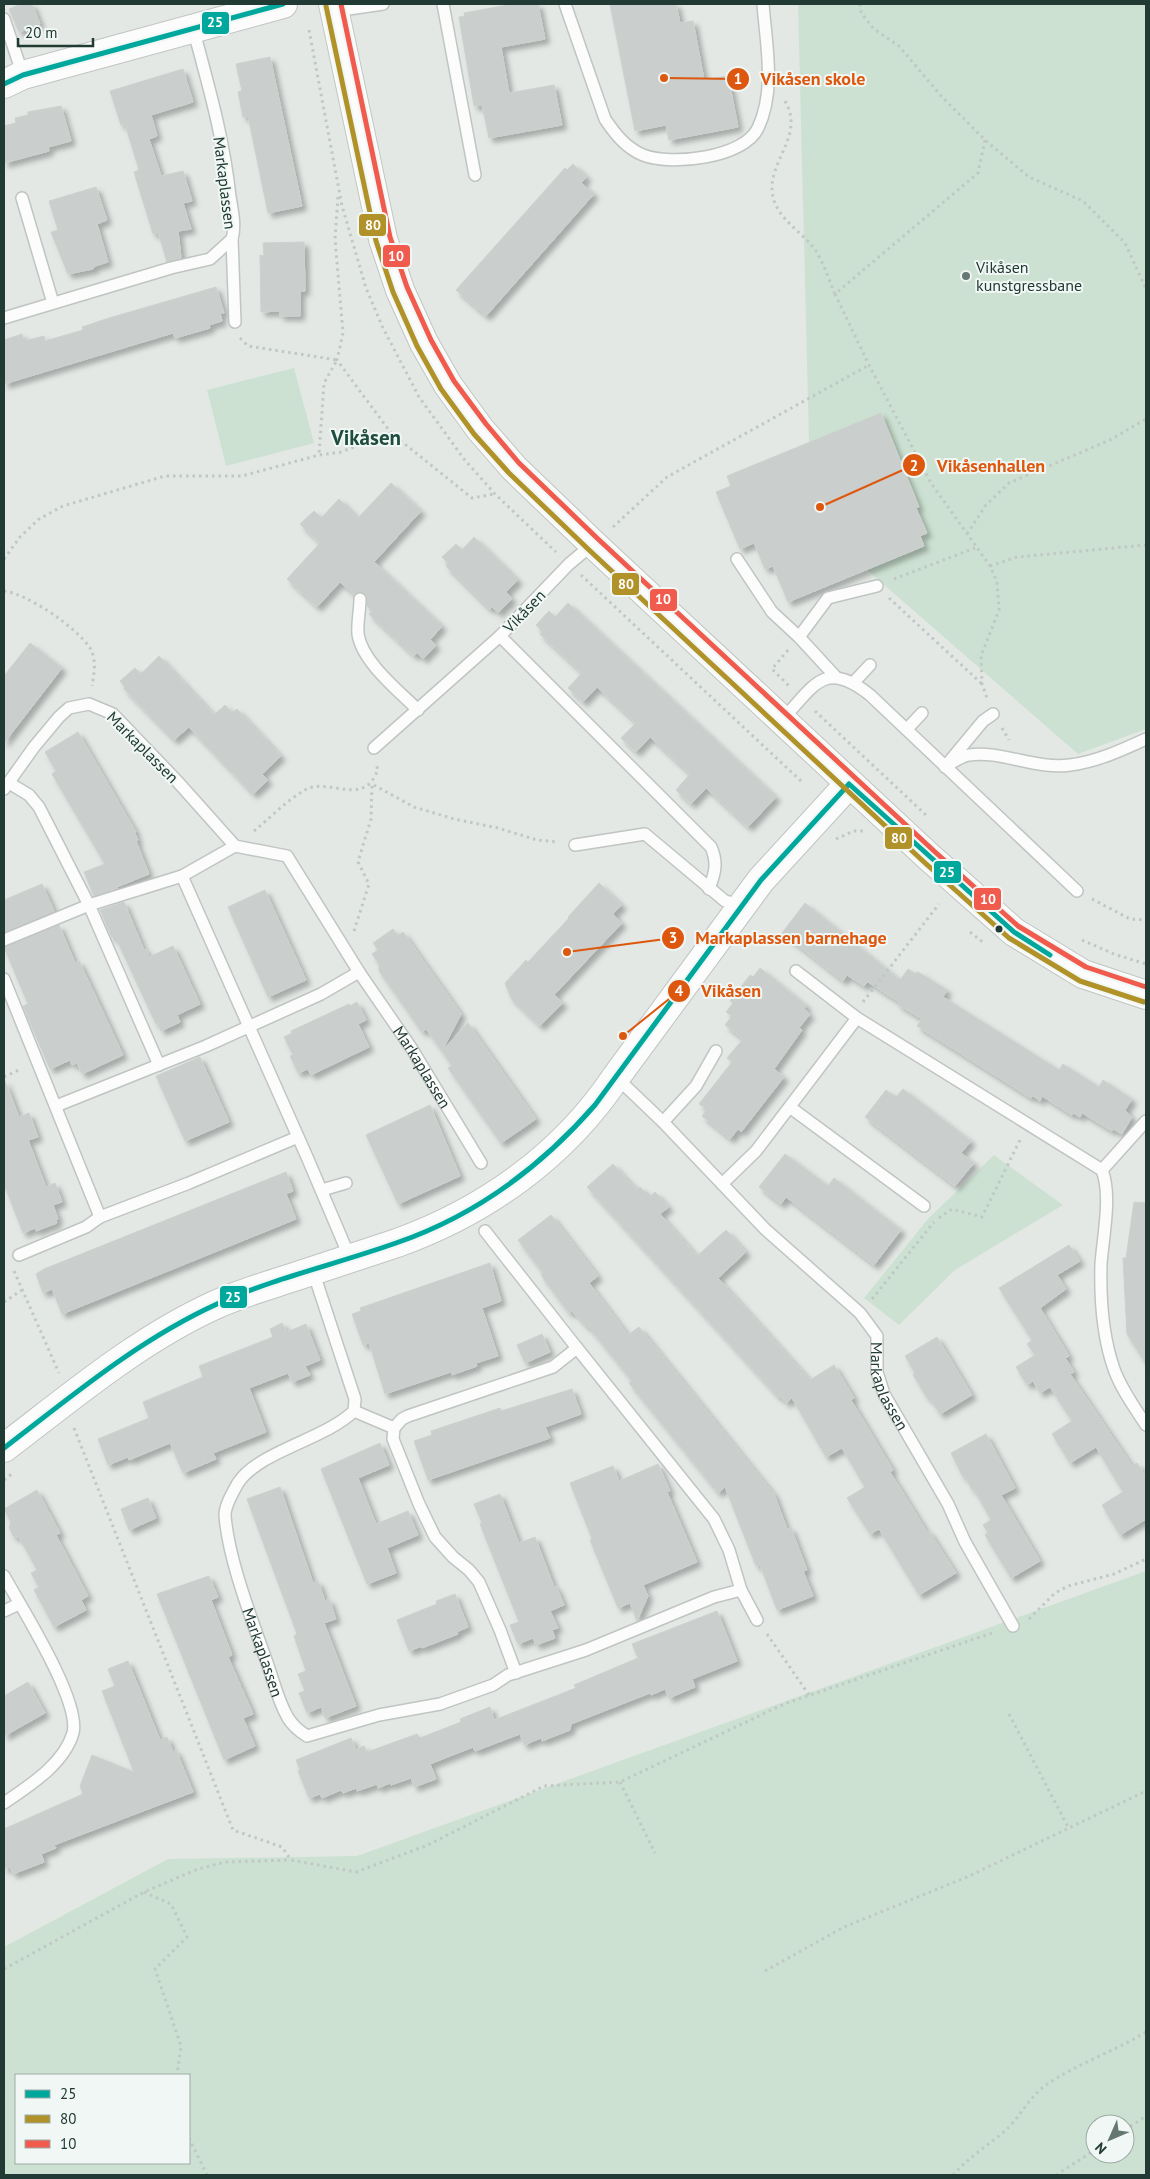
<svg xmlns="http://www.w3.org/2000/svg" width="1150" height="2179" viewBox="0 0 1150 2179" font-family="'PT Sans',sans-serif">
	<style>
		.green { fill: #cce1d1; fill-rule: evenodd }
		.building { fill: #cacfcd; stroke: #ccd1ce; filter: url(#shadow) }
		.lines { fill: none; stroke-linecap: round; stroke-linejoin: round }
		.service-casing { stroke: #c0c5c2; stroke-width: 14 }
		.tertiary-casing { stroke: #c0c5c2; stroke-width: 30 }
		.path { stroke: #c0c8c6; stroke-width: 3; stroke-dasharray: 2.5 4; stroke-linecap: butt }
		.service { stroke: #fbfcfb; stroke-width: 11 }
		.tertiary { stroke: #fbfcfb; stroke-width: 28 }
		.bus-1-casing { stroke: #f0f7f4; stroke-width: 9 }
		.bus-2-casing { stroke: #f0f7f4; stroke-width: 9 }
		.bus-3-casing { stroke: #f0f7f4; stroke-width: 9 }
		.bus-1 { stroke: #00a79d; stroke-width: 5 }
		.bus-2 { stroke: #b19228; stroke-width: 5 }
		.bus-3 { stroke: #f15b4e; stroke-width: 5 }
		.poi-dot { fill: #657771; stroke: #f0f7f4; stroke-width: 2 }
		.bus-dot { fill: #213a33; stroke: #f0f7f4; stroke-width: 2 }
		.labels { text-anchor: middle; stroke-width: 4; stroke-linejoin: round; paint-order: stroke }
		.street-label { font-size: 16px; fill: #213a33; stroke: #f0f7f4 }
		.poi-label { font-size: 16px; fill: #213a33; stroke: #f0f7f4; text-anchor: start }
		.district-label { font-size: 21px; font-weight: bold; fill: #1e4c3f; stroke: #f0f7f4 }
		.leader { fill: none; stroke: #de570e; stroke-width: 2 }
		.callout-dot { fill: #de570e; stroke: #f0f7f4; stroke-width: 2 }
		.mark-label { font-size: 15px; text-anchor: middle; font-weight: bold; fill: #fff }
		.callout-label { font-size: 18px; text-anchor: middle; font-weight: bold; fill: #de570e; stroke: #f0f7f4; stroke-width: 4; stroke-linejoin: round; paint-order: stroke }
		.line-badge { stroke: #f0f7f4; stroke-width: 2 }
		.badge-label { font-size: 14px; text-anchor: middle; font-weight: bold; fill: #fff }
	</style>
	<defs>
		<filter id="shadow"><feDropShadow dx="4.5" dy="4.5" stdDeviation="2.5" flood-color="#0004"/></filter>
	</defs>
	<rect width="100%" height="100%" fill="#e3e8e5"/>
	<path class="green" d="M798,4H1146V729L1078,754L811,521Z
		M294,368L314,443L226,466L207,390Z
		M994,1155L1063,1205L955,1270L899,1325L864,1298L927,1220Z
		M1146,1571V2175H4V1947L168,1859L357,1856ZM16,2075H189V2163H16ZM1095,2124H1125V2154H1095Z"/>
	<path class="building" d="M21,4H32L40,24L19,32L9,9Z
		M513,4H538L545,39L501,47L509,93L554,85L562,125L489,138L482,105L474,106L459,17L465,16L464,13Z
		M610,4H676L680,23L693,21L704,80L728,76L738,127L669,140L666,125L635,131Z
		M270,57L302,206L268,213L248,116L243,117L238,92L242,91L236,64Z
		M183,69L193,102L151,115L157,136L149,139L161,176L183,171L192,201L183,203L191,229L178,231L181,258L167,262L158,232L153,234L134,172L139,170L125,124L121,125L110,91Z
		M61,106L71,141L48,147L49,151L4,163V126L16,123L15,118L28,115V112Z
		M573,164L587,177L581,183L594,194L486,316L456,290L565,168L567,170Z
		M96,187L107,220L97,224L108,262L95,266L93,269L68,274L51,232L58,230L49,201Z
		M304,242L305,291H300V316H280V311L261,312L260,255L264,256L263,243Z
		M216,287L224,313H220L222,321L209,325L210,328L175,338L173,333L4,384V340L22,334L24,341L44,336L45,341L83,330L82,327L109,318Z
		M881,413L919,507L916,508L927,533L920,536L924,546L788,602L773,566L765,569L754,543L740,549L716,492L731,486L727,476Z
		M391,483L421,511L374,562L442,626L430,640L436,645L423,659L417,653L414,656L369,614L372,611L367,606V596L364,592H360L354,594L340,582L317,607L287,579L320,543L300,524L314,511L321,518L339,499L358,518Z
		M474,537L518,580L506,592L512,599L498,613L492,607L489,609L446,566L448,563L442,557L456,544L462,550Z
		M568,603L776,797L748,827L706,788L691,804L676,790L690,774L650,737L636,752L621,738L636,723L597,687L583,702L568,688L582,673L540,634L542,631L536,625L549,611L555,617Z
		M30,643L62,668L4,743V676Z
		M159,656L214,715L225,705L232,713L237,709L281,756L262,774L268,780L253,794L189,727L174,740L124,689L125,687L120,681L135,668L141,674Z
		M78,732L136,832H134L138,840L136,841L149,874L117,887L118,888L94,896L84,872L105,864L52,774L56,771L45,752Z
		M599,883L622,905L613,914L622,923L554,995L563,1003L540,1026L511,998L505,983L526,960L528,962L569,918L568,917Z
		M42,884L54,911L4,932V900Z
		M265,890L306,980L268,997L228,907Z
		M124,902L144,950L146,949L149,957L173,946L200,1004L177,1015L180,1022L161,1031L158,1023L156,1024L115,936L112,938L100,910Z
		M805,903L900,980L908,969L916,974L918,972L947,990L943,997L1059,1070L1063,1064L1099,1087L1103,1080L1132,1099L1125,1110L1132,1117L1122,1134L1113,1129L1112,1131L1082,1113L1080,1117L1073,1113L1072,1115L1042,1096L1040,1101L1033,1096L1031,1098L917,1026L922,1019L897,1004L899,1002L868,982L864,986L847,975L843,981L782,933Z
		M59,925L75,963L79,961L123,1055L82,1074L77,1063L72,1065L70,1060L50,1069L23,1006L28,1004L4,947Z
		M393,929L398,936L403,932L461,1014L442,1051L426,1029L422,1032L389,985L379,971V964L372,954L378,950L373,943Z
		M760,968L807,1006L804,1009L810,1014L799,1028L802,1030L774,1069L784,1077L741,1132L738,1129L730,1139L702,1116L707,1109L699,1104L732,1062L727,1058L743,1039L725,1025L732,1016L726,1012L733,1003L730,1001L750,975L753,977Z
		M357,1002L366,1020L358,1024L369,1047L311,1075L308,1069L298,1073L290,1056L293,1055L284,1037L292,1033L291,1031L349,1004L350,1006Z
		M468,1023L536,1119L501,1143L448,1068L452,1066L442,1051Z
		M200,1057L229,1122L185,1141L156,1076Z
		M4,1081H5L19,1117L29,1113L38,1137L28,1140L46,1187L55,1183L62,1202L53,1205L58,1219L56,1220L57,1223L36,1231L35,1228L23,1233L4,1184Z
		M903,1089L971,1141L961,1153L974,1163L955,1186L865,1117L886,1090L896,1097Z
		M430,1105L460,1176L398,1204L366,1135Z
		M785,1154L828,1186L834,1178L901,1230L874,1265L786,1197L781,1204L759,1187Z
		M613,1164L637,1190L640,1187L650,1197L655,1192L669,1207L660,1214L697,1256L726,1230L746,1252L718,1278L810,1380L834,1365L854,1398L851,1400L893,1470L890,1472L927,1532L929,1531L956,1573L919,1595L879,1529L870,1534L847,1498L865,1487L842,1448L826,1457L792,1398L786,1403L780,1396L778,1397L587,1187Z
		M286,1172L293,1191L286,1194L296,1219L62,1314L52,1289L43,1293L36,1274L44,1269Z
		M1134,1202L1146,1203V1364L1127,1334L1123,1258H1126Z
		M551,1215L598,1276L589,1283L628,1335L639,1327L774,1494L787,1529L791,1528L807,1570L803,1571L813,1596L777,1610L760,1565L756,1566L725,1487L718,1493L629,1383L632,1381L588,1326L587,1327L572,1311L569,1313L541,1275L543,1273L518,1240Z
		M1069,1245L1080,1261L1057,1275L1066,1289L1040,1308L1069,1356L1065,1358L1074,1372L1070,1374L1132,1466L1137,1463L1146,1477V1519L1120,1535L1102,1505L1123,1492L1096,1447L1070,1463L1052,1434L1072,1421L1050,1387L1040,1393L1033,1381L1027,1385L1016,1367L1035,1355L1027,1344L1032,1340L999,1288Z
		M490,1263L501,1301L482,1308L498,1356L476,1363L477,1366L452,1375L451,1372L385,1394L369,1343L363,1345L352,1314L361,1311L360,1308Z
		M282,1323L287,1332L306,1324L320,1360L305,1366L310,1375L292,1382L288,1373L249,1388L266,1432L213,1453L216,1459L183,1473L170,1443L129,1460L128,1457L108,1465L98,1439L149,1418L143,1402L203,1377L199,1366L273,1337L270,1329Z
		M542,1334L550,1352L525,1363L517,1345Z
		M937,1337L972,1395L940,1414L929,1397L927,1398L920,1386L913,1375L915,1373L905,1356Z
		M572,1389L581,1414L545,1427L550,1438L428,1480L414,1441L432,1435L431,1431L500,1408L501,1411Z
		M986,1434L1015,1488L1001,1495L1040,1561L1011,1578L985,1535L988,1533L983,1525L991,1520L974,1489L972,1490L965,1476L963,1477L951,1453Z
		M380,1443L389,1465L358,1478L376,1524L408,1511L418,1535L387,1548L396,1573L367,1584L321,1469Z
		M658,1464L670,1491L667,1492L697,1562L643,1585L648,1596L637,1621L630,1603L618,1608L590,1540L592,1539L570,1483L613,1466L619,1481Z
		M280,1487L313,1583L318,1581L325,1601L329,1599L336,1619L324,1623L356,1706L325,1718L321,1707L307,1713L299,1693L305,1691L298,1674L306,1671L294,1636L297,1634L247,1499Z
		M37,1490L60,1533L56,1535L88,1596L81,1600L86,1610L54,1627L34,1590L39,1587L31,1573L37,1570L19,1537L13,1536L9,1527L11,1522L4,1509Z
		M500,1494L519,1543L535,1537L554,1587L556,1586L564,1605L550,1611L558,1628L552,1630L555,1638L536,1645L533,1638L518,1644L510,1625L519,1622L480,1524L482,1523L474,1504Z
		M148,1498L156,1518L129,1530L121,1509Z
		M209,1576L218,1597L211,1600L232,1655L228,1657L253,1714L243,1718L255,1746L224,1760L157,1594Z
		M455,1594L468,1627L457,1632L458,1634L422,1648V1646L409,1651L397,1620L437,1604L436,1601Z
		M717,1611L737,1661L692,1679L695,1687L669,1698L665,1689L651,1695L650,1693L571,1724L570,1730L542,1741L541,1738L524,1745L520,1734L475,1751L473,1747L430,1764L436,1779L414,1787L411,1778L391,1785L390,1783L378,1788L377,1784L357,1791L356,1788L343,1793L341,1790L322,1798L320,1794L309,1798L298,1771L300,1770L296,1760L351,1738L356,1750L364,1746L367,1752L417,1734L420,1738L461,1722L460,1719L490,1707L494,1720L576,1688L574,1685L638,1658L632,1644Z
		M128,1661L160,1740L167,1737L173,1752L176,1750L193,1792L54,1845L56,1848L41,1854L44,1862L13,1874L10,1867L4,1869V1829L83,1794L80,1786L92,1755L134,1772L102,1691L115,1686L108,1669Z
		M28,1682L45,1713L4,1736V1696Z"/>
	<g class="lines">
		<g class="service-casing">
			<g id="service">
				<path d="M443,4L475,175"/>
				<path d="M565,4L605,119C615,134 626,148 643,155C671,166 744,158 758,128C776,90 766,44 763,4"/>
				<path d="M335,11L383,4"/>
				<path d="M4,19L23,75"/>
				<path d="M22,198L53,303"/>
				<path d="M232,239L235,322"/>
				<path d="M4,318L171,268L210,259L232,239C236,226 232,209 230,197C224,139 208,84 193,28"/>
				<path d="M593,544L569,564L500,636L711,847C718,863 715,873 709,889"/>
				<path d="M737,559L772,612L799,637L835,676"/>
				<path d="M360,599C360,610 357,623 358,634C362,662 399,691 418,710"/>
				<path d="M799,637L828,598L877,586"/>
				<path d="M854,682L870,665"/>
				<path d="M782,720C815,685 824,659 870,695L1077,891"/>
				<path d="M907,729L922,713"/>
				<path d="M374,748L500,636"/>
				<path d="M949,762L983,721L993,714"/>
				<path d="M945,767C952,763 961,756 969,755C1001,750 1036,770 1070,765C1096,762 1122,750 1146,739"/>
				<path d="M9,783L29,795L39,807L89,905L159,1065"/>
				<path id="s1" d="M4,789L34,747L59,717L69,708L89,704L113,714L177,781L235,846L287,856L359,972L412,1049L481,1163"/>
				<path d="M575,845L645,834L725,901L743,905"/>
				<path d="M182,876L307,1157L350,1258"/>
				<path d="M4,940L89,905L182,876L235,846"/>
				<path d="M796,971L857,1018L1102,1170C1112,1196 1103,1236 1101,1264C1100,1300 1102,1335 1114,1369C1121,1389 1135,1408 1146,1425"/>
				<path d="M4,979L100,1217L189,1183L298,1137"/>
				<path id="s2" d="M616,1077L663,1122L765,1229L860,1313L877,1336V1372L884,1394L948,1504L965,1542L1013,1626"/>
				<path d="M56,1106L206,1046L321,994L359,972"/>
				<path d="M791,1108L924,1206"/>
				<path d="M663,1122L696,1086L716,1051"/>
				<path d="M1102,1170L1146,1121"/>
				<path d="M722,1184L756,1151L857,1018"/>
				<path d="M322,1190L346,1183"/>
				<path d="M485,1231L577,1348"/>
				<path d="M19,1255L86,1227L100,1217"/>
				<path id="s3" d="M313,1271L355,1399L354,1411C324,1440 259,1451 238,1483C233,1492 225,1505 225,1515C228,1558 251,1617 265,1657C273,1678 277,1699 288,1718C293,1726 299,1731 307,1736L379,1715L440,1704L493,1685L508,1675L586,1650L714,1597L741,1590L729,1550L714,1519L577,1348L553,1367L408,1416L402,1419L394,1428L354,1411"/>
				<path d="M394,1428L393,1439L419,1504L435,1537L453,1557L469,1570L479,1582L500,1630L516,1673"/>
				<path d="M4,1576C21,1607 81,1701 73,1733C64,1764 29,1786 4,1803"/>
				<path d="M741,1590L757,1620"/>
				<path d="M4,1611L19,1604"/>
			</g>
		</g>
		<g class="tertiary-casing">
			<path id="tertiary" d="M333,4L383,239L400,290L424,343L448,385L480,429L514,468L593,544L929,857L1014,932L1083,974L1146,995
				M4,84L23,75L283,4
				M4,1448C71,1397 138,1340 215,1305C241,1293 270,1285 297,1276C331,1265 364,1254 397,1243C486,1211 564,1155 616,1077L761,880L849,784"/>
		</g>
		<path class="path" d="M860,4L861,13L874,29L899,46L941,96L985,140L1029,177L1083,201L1125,243L1146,289
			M309,30L342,206L366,288L383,328L419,397L464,459L495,494L556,552
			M785,101C806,137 765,163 773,197C778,220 804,233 816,251C824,264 829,280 835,294
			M985,140L978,173L835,294L869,365L931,483L990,566L997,582L999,610L981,656L982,684L987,698
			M338,197L335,239L343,333L337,360L391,433L472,498L494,494
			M240,338L248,346L337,360L324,383L319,455
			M613,527L667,477L869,365
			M967,534L986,505L1009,483L1110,440L1146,419
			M4,559L20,537L39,519L63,506L165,476H242L319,455L341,452L391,433
			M990,566L1017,557L1146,545
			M581,575L802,782
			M894,579L975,548
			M4,591C28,594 76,627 90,648C97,660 94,674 92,686
			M889,598L982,684
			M788,650L772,669L789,686
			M815,711L927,816
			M1002,728L1009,740
			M254,831C270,818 287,800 305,790C326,777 360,805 375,776C377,772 378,771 377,766
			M836,839L854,831H863
			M1092,899L1130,919L1146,920
			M354,931L369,884L358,862L371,819L372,784L414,807L454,819L498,828L537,840L558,842
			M970,932L985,944
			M1082,940L1114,954L1146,964
			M863,1002L939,904
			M4,1077L21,1069
			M939,1218L952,1209L982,1217L1020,1140
			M14,1271L59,1373
			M872,1299L934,1222
			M4,1302L22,1290
			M74,1428L233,1830L282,1847L291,1860L356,1872L428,1845L544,1786L620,1782L784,1704L995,1632
			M4,1480L13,1473
			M1029,1619L1055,1593L1068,1586L1114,1574L1146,1559
			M767,1634L809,1695
			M1009,1714L1069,1829
			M620,1782L655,1853
			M144,1892L171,1904L187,1937L155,1969L181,2046L177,2075
			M4,1969L144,1892L198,1869L225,1862L290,1860
			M765,1971L844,1927L967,1877L1146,1791
			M1125,2130L1146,2116
			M189,2138L207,2175
			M953,2175C968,2158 987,2146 1005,2131C1020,2117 1031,2094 1049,2083C1079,2063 1115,2051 1146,2032
			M1056,2175L1095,2150"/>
		<use href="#service" class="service"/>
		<use href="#tertiary" class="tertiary"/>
		<g class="bus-1-casing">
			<path id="bus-1" d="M4,84L23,75L283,4
				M849,784L1014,932L1050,955
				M4,1448C72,1396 138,1340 217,1304C274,1278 337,1264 396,1243C475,1216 540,1168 595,1105L761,880L849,784"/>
		</g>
		<g class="bus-2-casing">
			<path id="bus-2" d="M326,6L376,241L393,292L417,346L441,389L474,434L509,473L588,549L924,862L1009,938L1080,981L1144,1002"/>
		</g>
		<g class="bus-3-casing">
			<path id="bus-3" d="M341,4L390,237L407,287L431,340L454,381L486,424L519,463L598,539L934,851L1018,926L1086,967L1146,987"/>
		</g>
		<use href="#bus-1" class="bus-1"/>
		<use href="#bus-2" class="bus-2"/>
		<use href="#bus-3" class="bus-3"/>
	</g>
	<circle class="poi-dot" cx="966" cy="276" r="5"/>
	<circle class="bus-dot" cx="999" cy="929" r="4.5"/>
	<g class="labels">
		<g class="street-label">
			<text transform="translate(225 183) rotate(83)" y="6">Markaplassen</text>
			<text transform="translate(524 611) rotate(-46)" y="6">Vikåsen</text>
			<text transform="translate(143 747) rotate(45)" y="6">Markaplassen</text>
			<text dy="6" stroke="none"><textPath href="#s1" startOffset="634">Markaplassen</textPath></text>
			<text dy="6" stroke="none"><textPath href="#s2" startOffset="421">Markaplassen</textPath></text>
			<text dy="6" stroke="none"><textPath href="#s3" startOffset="462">Markaplassen</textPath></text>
		</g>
		<g class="poi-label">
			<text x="976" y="273">Vikåsen<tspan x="976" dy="18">kunstgressbane</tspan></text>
		</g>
		<g class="district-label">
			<text x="366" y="445">Vikåsen</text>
		</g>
	</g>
	<path class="leader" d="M664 78L738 79M820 507L914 465M567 952L673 938M623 1036L679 991"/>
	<g class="callout-dot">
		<circle cx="664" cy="78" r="5"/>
		<circle cx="820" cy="507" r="5"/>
		<circle cx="567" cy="952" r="5"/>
		<circle cx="623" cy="1036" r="5"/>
		<circle cx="738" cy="79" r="12"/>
		<circle cx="914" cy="465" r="12"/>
		<circle cx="673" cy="938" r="12"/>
		<circle cx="679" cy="991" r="12"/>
	</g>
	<g class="mark-label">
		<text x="738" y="84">1</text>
		<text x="914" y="471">2</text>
		<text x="673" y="943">3</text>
		<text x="679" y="996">4</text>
	</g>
	<g class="callout-label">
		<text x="813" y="85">Vikåsen skole</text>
		<text x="991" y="472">Vikåsenhallen</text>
		<text x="791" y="944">Markaplassen barnehage</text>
		<text x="731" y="997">Vikåsen</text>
	</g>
	<g class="line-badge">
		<rect x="201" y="11" width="29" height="24" rx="5" fill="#00a79d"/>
		<rect x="358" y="213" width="29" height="24" rx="5" fill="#b19228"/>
		<rect x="382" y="244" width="29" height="24" rx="5" fill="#f15b4e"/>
		<rect x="611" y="572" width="29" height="24" rx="5" fill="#b19228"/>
		<rect x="649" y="588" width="29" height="24" rx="5" fill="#f15b4e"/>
		<rect x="884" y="826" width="29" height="24" rx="5" fill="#b19228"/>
		<rect x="933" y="860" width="29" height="24" rx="5" fill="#00a79d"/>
		<rect x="973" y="887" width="29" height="24" rx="5" fill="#f15b4e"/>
		<rect x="219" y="1285" width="29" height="24" rx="5" fill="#00a79d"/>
	</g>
	<g class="badge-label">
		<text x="215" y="27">25</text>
		<text x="373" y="230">80</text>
		<text x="396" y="261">10</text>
		<text x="626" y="589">80</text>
		<text x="663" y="604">10</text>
		<text x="899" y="843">80</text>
		<text x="947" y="877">25</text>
		<text x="988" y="904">10</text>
		<text x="233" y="1302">25</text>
	</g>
	<rect width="1150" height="2179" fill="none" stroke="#213a33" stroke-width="10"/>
	<rect x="15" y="2074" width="175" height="90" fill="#f0f7f4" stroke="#9daba7"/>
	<rect x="25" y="2090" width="25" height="8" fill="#00a79d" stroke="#9daba7"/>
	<text x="60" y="2099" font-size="15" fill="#213a33">25</text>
	<rect x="25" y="2115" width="25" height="8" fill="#b19228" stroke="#9daba7"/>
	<text x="60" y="2124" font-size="15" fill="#213a33">80</text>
	<rect x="25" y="2140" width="25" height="8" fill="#f15b4e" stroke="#9daba7"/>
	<text x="60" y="2149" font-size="15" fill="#213a33">10</text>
	<g transform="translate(1110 2139) rotate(225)"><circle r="24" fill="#f0f7f4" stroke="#9daba7"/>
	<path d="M0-4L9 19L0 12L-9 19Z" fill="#657771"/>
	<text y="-8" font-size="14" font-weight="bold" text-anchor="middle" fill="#213a33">N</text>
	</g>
	<path d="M18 38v8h75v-8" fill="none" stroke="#213a33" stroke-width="2.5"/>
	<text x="25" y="38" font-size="15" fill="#213a33" stroke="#f0f7f4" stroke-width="4" paint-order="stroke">20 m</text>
</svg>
